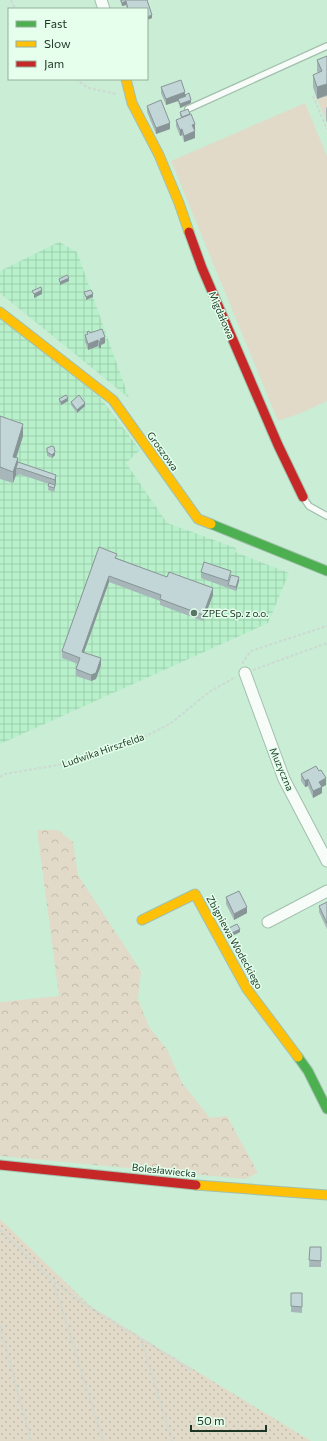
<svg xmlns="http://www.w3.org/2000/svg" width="327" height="1441" viewBox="0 0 327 1441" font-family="Commissioner,sans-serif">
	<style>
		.industrial { fill: url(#industrial-grid) }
		.green { fill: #e2dac9 }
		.forest { fill: url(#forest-crowns) }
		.garden { fill: url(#garden-dots) }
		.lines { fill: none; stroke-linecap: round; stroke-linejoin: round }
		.lane-casing { stroke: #a3bfad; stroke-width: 8 }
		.street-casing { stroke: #a3bfad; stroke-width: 13 }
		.fast-casing { stroke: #a3bfad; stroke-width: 11 }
		.slow-casing { stroke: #a3bfad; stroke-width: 11 }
		.jam-casing { stroke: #a3bfad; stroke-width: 11 }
		.path { stroke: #cdd9d2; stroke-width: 2; stroke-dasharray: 3 2; stroke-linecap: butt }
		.lane { stroke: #f7fcf9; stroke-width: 5.5 }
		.street { stroke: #f7fcf9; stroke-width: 11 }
		.fast { stroke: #4caf50; stroke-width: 9 }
		.slow { stroke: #ffc107; stroke-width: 9 }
		.jam { stroke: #c62828; stroke-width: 9 }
		.wall { fill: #a7b7b9 }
		.shaded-wall { fill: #889596 }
		.building { fill: #c2d5d7; stroke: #889596 }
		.poi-dot { fill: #587663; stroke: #e5ffec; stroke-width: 1.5 }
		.labels { text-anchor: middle; stroke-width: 3; stroke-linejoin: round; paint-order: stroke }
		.street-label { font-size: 10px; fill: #1b3625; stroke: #e5ffec }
		.poi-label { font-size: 10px; fill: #1b3625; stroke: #e5ffec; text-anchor: start }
	</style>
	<defs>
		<pattern id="industrial-grid" width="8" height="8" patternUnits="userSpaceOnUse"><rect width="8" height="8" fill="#b7f0cb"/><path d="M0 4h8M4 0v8" fill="none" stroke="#9dceae"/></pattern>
		<pattern id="forest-crowns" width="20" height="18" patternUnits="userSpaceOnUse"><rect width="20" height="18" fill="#e2dac9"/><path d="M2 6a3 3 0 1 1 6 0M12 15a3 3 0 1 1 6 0" fill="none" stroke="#c1bcac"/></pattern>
		<pattern id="garden-dots" width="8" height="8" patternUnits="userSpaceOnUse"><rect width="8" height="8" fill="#e2dac9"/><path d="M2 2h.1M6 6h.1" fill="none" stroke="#c1bcac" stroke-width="1.8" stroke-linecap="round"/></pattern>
	</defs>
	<rect width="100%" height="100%" fill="#c9edd5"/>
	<path class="industrial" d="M59,242L77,252L129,398L0,293V271Z
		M0,318L99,396L140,450L126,463L167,523L236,548L235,552L289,573L268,623L0,744Z"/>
	<path class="green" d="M327,95V119L326,120L317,99Z
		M305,103L327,156V401L301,413L278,421L171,161Z"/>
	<path class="forest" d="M37,830H58L73,842L78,875L141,971L138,999L149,1027L167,1049L182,1083L210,1118L227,1116L258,1173L245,1179L0,1156V1002L59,996Z"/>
	<path class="garden" d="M0,1219L90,1306L311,1441H0Z"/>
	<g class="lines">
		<g class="lane-casing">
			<path id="lane" d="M188,109L327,46
				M303,497L309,506L327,516"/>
		</g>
		<g class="street-casing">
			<path id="street" d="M101,0L104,9
				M245,673L284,779L327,861
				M268,922L327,891"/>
		</g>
		<g class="fast-casing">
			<path id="fast" d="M211,524L327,571
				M298,1057L308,1071L327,1109"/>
		</g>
		<g class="slow-casing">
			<path id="slow" d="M126,79L132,103L159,155L179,203L189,232
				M0,312L113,400L198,519L211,524
				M142,920L195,894L247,989L298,1057
				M196,1185L327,1195"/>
		</g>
		<g class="jam-casing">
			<path id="jam" d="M189,232L202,268L278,445L303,497
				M0,1165L196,1185"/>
		</g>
		<path class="path" d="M11,0L15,9
			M76,79L88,88L117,94
			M313,96L327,129
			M243,664V662L251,651L327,626
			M253,670L327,643
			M0,777L5,774L58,765L142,738L170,724L209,692L236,677
			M0,1230L54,1282L90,1308L192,1370
			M54,1283L103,1441
			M0,1326L31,1441
			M141,1339L172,1441"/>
		<use href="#lane" class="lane"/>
		<use href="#street" class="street"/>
		<use href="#fast" class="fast"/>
		<use href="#slow" class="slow"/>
		<use href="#jam" class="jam"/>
	</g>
	<path class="wall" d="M120,0H147L152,18L147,20V9H127L126,5L122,6Z
		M327,56V96L317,99L313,87V75L318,73L317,71V60Z
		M161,87L185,95L191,103L180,108L178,101L166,105L161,93Z
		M147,106L170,129L156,134L147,112Z
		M327,107V123L326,120V108Z
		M180,112L195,130L194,131L195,138L184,142L182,135L180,136L176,126V120L181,118L180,115Z
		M87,332L90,333L105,343L101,345V348H99L98,346L88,350L85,342V335H87Z
		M59,399L68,401L61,405L59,402Z
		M71,402L85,406L77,413L71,405Z
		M0,416L23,436L16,458L18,463L56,475V482L54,492L48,490L49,484L19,474L18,476L16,475L13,483L0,479Z
		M47,448L55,455L52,458L47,456Z
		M117,558L213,595L203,621L160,605V601L109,582L84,652L101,665L96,679L91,681L76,676V669L78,664L62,658V651Z
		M201,572L239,581L236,591L201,578Z
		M301,774L326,785L322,787V793L313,798L308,786L305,787L301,781Z
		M226,897L247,913L234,920L226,904Z
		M327,902V929L319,912V906Z
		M227,929L240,932L230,937L227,932Z
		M310,1247H321V1267H309Z
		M302,1293V1313L291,1312V1306Z"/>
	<path class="shaded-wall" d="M126,1V5L122,6V3Z
		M152,15V18L147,20V17Z
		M327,84V95L317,99V87Z
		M185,92V98L178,99V101L166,105V99Z
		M191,100V103L180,108V104Z
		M170,123V129L156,134V128Z
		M195,124V130L192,132V125Z
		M182,129V135L180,136V130Z
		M195,131V138L184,142V136Z
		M69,278V281L60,285V282Z
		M42,290V294L34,298V294Z
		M93,294V297L86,300V297Z
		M105,337V343L101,345V348H99V342L100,339Z
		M98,340V346L88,350V344Z
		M68,398V401L61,405V402Z
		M85,403V406L77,413V410Z
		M23,424V436L13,468V457Z
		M55,452V455L52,458V455Z
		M18,458V469L16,468V475L13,483V472Z
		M56,475V482L54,492L55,480Z
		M109,576V582L82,658V652Z
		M239,577V581L236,591V587Z
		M213,588V595L203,621V615Z
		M101,658V665L96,679L91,681V675Z
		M326,778V785L322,787V793L313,798V791L319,782Z
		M308,779V786L305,787V781Z
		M247,907V913L234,920V914Z
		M240,929V932L230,937V934Z"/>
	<path class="building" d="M121,0H147L152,15L147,17V9H128L126,1L122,3Z
		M327,56V84L317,87L313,75L322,71L317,60Z
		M181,80L185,92L166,99L161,87Z
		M189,93L191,100L180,104L178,99L186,96L185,95Z
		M161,100L170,123L156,128L147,106Z
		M188,109L190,114L182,117L180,112Z
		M191,114L195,124L192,125L195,131L184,136L182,129L180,130L176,120Z
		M67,275L69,278L60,282L59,279Z
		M41,287L42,290L34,294L32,291Z
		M91,290L93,294L86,297L84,292Z
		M102,329L105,337L100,339L101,341L99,342L98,340L88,344L85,335L88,334L87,332L89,331L90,333Z
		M66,395L68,398L61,402L59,399Z
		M79,395L85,403L77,410L71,402Z
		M0,416L23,424L13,457L18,458L13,472L0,467Z
		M52,446L54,447L55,452L52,455L47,452V448Z
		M18,462L56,475L55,480L19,468L18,469L16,468Z
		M49,483L55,485L54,488L48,486Z
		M99,547L117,554L115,558L167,577L169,572L213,588L203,615L160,599L161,595L109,576L82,652L101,658L96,673L91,675L76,669L80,658L62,651Z
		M204,562L231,571L228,581L201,572Z
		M231,575L239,577L236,587L228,585Z
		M316,766L319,771L321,770L326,778L319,782L322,787L313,791L308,779L305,781L301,774Z
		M239,891L247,907L234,914L226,897Z
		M327,902V923L319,906Z
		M237,924L240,929L230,934L227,929Z
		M310,1247H321V1261L309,1260Z
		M291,1293H302V1307L291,1306Z"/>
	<circle class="poi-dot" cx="194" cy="613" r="4"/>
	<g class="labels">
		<g class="street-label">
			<text transform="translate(222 315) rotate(67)" y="4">Migdałowa</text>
			<text transform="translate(163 451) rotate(54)" y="4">Groszowa</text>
			<text transform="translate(103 750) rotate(-19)" y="4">Ludwika Hirszfelda</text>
			<text transform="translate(282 769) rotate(67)" y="4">Muzyczna</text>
			<text transform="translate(235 942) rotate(61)" y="4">Zbigniewa Wodeckiego</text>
			<text transform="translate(164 1170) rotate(6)" y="4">Bolesławiecka</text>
		</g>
		<g class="poi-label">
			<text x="202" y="617">ZPEC Sp. z o.o.</text>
		</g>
	</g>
	<rect x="8" y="8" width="140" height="72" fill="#e5ffec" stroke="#94af9c"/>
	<rect x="16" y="21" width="20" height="6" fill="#4caf50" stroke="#94af9c"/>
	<text x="44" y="28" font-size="12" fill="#1b3625">Fast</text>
	<rect x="16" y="41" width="20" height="6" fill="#ffc107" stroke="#94af9c"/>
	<text x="44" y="48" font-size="12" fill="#1b3625">Slow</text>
	<rect x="16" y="61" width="20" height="6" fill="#c62828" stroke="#94af9c"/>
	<text x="44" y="68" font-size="12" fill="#1b3625">Jam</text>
	<path d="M191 1425v6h75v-6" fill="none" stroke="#1b3625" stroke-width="2"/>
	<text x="197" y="1425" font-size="12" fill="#1b3625" stroke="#e5ffec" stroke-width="3" paint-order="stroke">50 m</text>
</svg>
